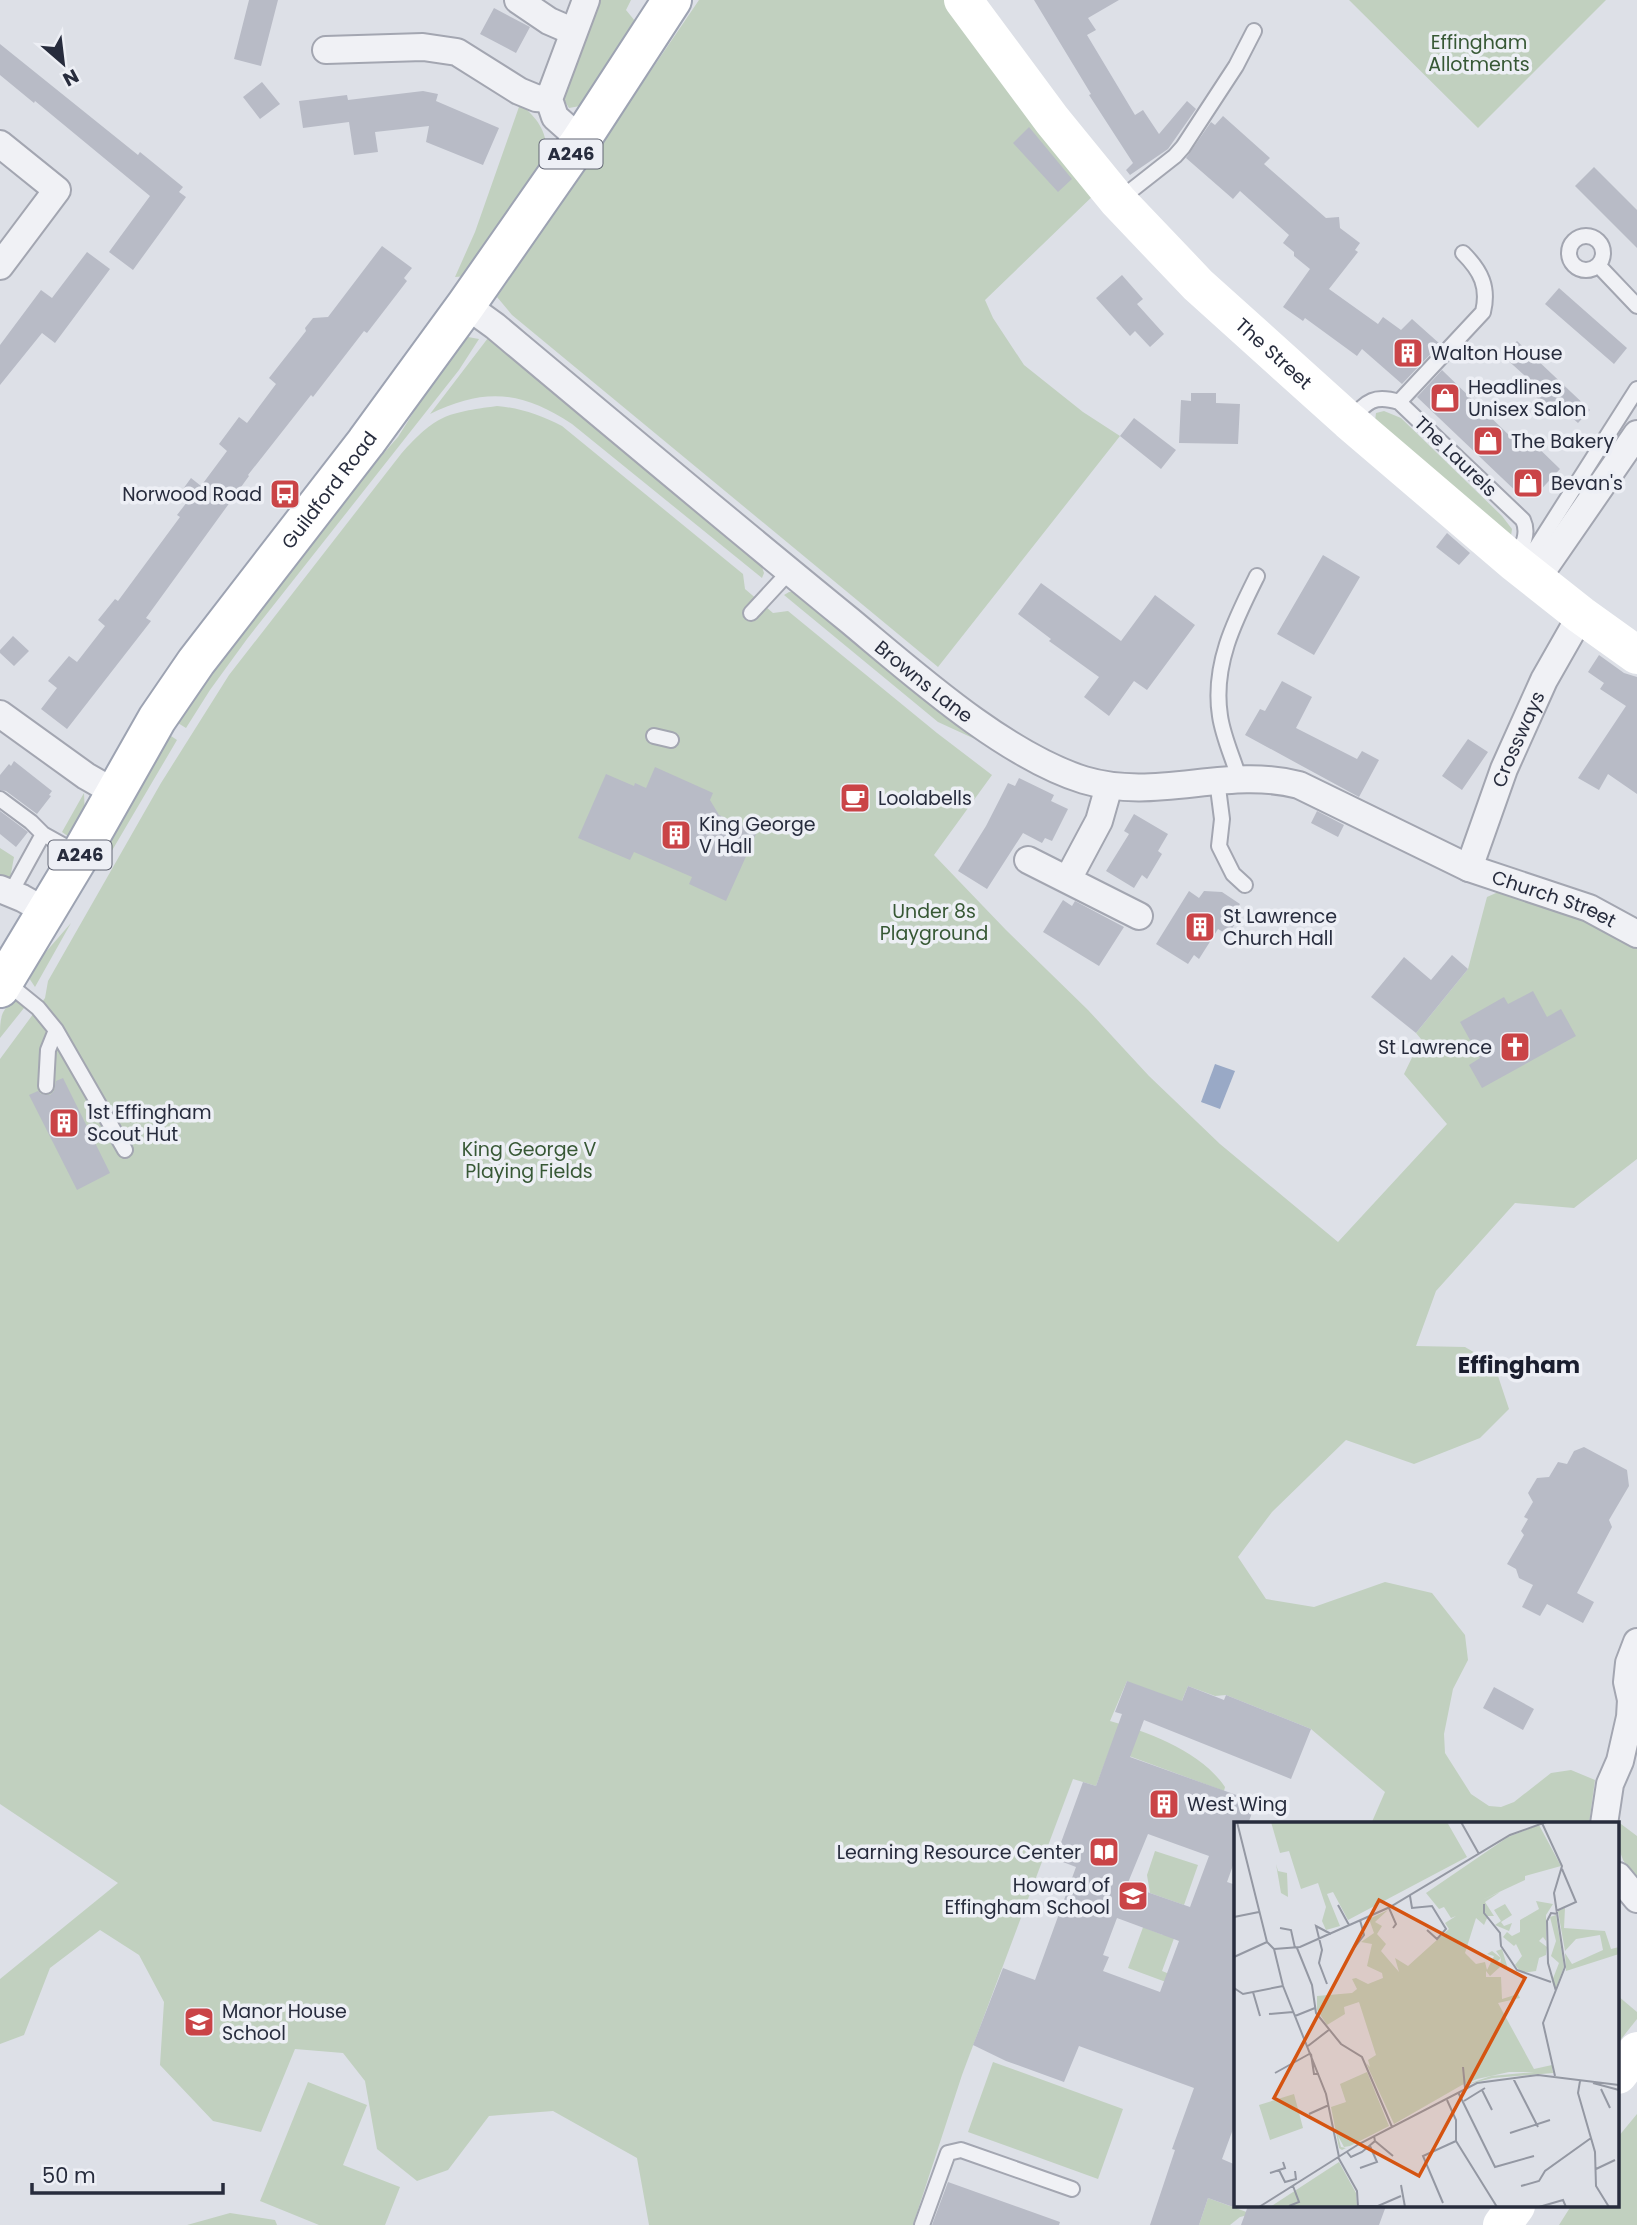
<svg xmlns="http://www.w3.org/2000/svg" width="1637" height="2225" viewBox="0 0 1637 2225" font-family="Poppins,sans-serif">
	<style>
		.green { fill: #c1d0bf }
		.water { fill: #99a9c6 }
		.building { fill: #b8bbc6; fill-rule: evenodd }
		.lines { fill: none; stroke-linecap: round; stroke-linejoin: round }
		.lane-casing { stroke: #a3a6b1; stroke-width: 18 }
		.street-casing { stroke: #a3a6b1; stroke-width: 30 }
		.primary-casing { stroke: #9da3b2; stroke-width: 42 }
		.lane { stroke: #f0f1f5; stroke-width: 14 }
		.street { stroke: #f0f1f5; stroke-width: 26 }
		.secondary { stroke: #fff; stroke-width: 38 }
		.primary { stroke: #fff; stroke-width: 38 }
		.labels { text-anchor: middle; stroke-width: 7; stroke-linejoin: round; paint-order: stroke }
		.shield { fill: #edeff5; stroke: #626674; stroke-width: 2 }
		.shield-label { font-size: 18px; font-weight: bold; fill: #272c3d }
		.park-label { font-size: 19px; fill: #375835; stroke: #edeff5 }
		.poi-label { font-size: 19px; fill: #272c3d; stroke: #edeff5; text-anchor: start }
		.street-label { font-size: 19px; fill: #272c3d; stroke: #edeff5 }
		.quarter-label { font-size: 23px; font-weight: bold; fill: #1a1e2e; stroke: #edeff5 }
		.inset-road { fill: none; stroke: #9498a3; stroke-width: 2 }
		.view { fill: #d55411; fill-opacity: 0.15; stroke: #d55411; stroke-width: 3.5 }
		.inset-edge { fill: none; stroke: #272c3d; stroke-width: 3.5 }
	</style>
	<rect width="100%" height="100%" fill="#dde0e7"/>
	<path class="green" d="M597,0H631L626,10L635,21L593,95L580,106L569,108L564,100L567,72Z
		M699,0H944L1098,191L985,300L993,318L1024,365L1083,412L1120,436L938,667L512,315L497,297Z
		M1349,0H1606L1478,128Z
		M520,104C540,120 549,135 546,161L467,276L455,277L475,232Z
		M468,337L479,339L459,370L247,639L210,690L186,728L173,720L352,489L398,437L457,343Z
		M488,338L760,561L764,573L762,578L572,424C522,391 485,387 430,414Z
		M497,406C521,408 540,415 562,426L743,574L745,589L773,613L788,611L937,733L992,775L934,855L1006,930L1088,1010L1149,1076L1220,1144L1338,1242L1447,1124L1404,1074L1421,1039L1416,1033L1468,969L1487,897L1505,889L1574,914L1637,944V1159L1574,1208L1515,1203L1436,1291L1416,1346L1465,1347L1494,1364L1509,1409L1480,1438L1414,1464L1346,1440L1272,1512L1238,1557L1266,1599L1314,1607L1385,1582L1432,1593L1465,1635L1468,1660L1453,1689L1444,1734L1445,1753L1471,1794L1489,1806L1501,1807L1514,1802L1551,1773L1571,1770L1595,1780L1589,1824H1371L1385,1792L1311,1729L1226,1695L1215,1696L1188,1686L1173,1722L1127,1681L1110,1721C1148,1732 1202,1752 1225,1787L1224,1791L1110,1749L1096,1786L1073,1779L962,2075L913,2225H649L637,2158L553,2111L489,2116L448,2170L417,2181L377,2149L365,2081L343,2053L295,2049L261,2132L213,2121L160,2065L164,2002L139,1955L100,1930L50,1968L24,2035L0,2044V1979L118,1883L0,1804V1059L45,998L48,981L161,783L229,675L401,454C436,415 446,413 497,406Z
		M1384,411L1401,418L1502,516L1512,529L1511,536L1375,421L1376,413Z
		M789,592H797L988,745L938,722L784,595Z
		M165,732L177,740L100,871L111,831Z
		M84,793L85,817L69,837L62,832Z
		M0,848L14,857L10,879L0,878Z
		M71,923L35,987L29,978L31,969Z
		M16,1000L23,1003L24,1008L0,1038C0,1019 0,1009 16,1000Z
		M1617,1821L1637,1836V1882L1623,1860L1618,1846Z
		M1155,1851L1198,1865L1184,1905L1150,1893L1147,1875Z
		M1145,1922L1148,1929L1163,1935L1176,1933L1162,1971L1177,1977L1174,1985L1128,1968Z
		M1618,1996L1637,2012V2019L1618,2043Z
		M993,2062L1123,2109L1098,2179L968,2132Z
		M308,2082L367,2105L343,2165L400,2187L385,2225H319L260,2201Z
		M1637,2114V2225H1559L1571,2206H1618V2137Z
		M1208,2198L1252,2214L1240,2217L1230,2225H1199Z
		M230,2213L275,2220L277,2225H187Z"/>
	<path class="water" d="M1215,1064L1235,1071L1220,1109L1201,1102Z"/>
	<path class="building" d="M249,0H278L261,66L234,59Z
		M1034,0H1119L1088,18L1096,30L1087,35L1135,115L1143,110L1159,134L1187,101L1196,109L1168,149L1130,175L1126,170L1133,163L1089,95L1091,94Z
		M494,8L530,27L516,53L480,34Z
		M0,44L138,155L140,152L183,187L179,192L186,197L133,270L109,252L150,196L35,101L34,103L0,75Z
		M262,82L280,104L260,119L243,97Z
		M423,91L438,94L436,101L499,128L483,165L426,142L429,126L375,132L378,152L354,155L349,122L303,128L299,101L347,95L348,100Z
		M1223,116L1270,158L1264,164L1326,218L1339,217L1340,228L1360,243L1355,250L1358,252L1329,289L1378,324L1383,317L1401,330L1412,319L1440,344L1402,384L1362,349L1357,356L1305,318L1303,321L1283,307L1310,269L1294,256V252L1283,243L1289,235L1240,191L1233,199L1186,158L1211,122L1215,125Z
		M1029,127L1072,179L1058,192L1013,143Z
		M1594,167L1637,210V248L1575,186Z
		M382,246L412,268L404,278L407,281L367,333L364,331L313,397L311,395L248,475L249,476L146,618L151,621L67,729L41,709L57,688L48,681L69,656L77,662L105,626L98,620L115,599L118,601L180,517L177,515L187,502L178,496L191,478L201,486L227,451L219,444L239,417L247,423L276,384L269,378L306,331L305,328L313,318L328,317Z
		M87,252L110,269L55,343L42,333L0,385V345L41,290L52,298Z
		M1122,275L1143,299L1137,304L1164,334L1150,347L1135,331L1130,336L1096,298Z
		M1559,288L1627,348L1614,364L1545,304Z
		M1517,341L1590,410L1578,423L1560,407L1554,414L1536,397L1542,391L1503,356Z
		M1442,370L1514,440L1522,432L1560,469L1534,497L1529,492L1523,498L1417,397Z
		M1191,393H1216V403L1240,404L1238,444L1179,443L1181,400L1191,401Z
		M1134,418L1176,450L1161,469L1120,436Z
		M1447,533L1470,553L1459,565L1436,547Z
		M1323,555L1360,577L1314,655L1277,634Z
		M1041,583L1121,641L1155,595L1195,625L1147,690L1134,681L1109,716L1084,697L1099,677L1049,641L1051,639L1018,614Z
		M13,636L29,651L14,666L0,653V650Z
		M1599,655L1624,673L1637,677V794L1608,774L1599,790L1578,778L1626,706L1600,689L1604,683L1588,672Z
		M1282,681L1312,697L1296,728L1357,759L1362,751L1379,760L1359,797L1245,735L1260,709L1265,711Z
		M1468,739L1488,752L1462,790L1442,776Z
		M14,761L52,791L49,795L51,796L37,814L6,791L0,790V775L9,764L11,766Z
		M655,767L713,793L710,800L719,815L757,832L726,901L689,884L692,877L634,852L630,860L578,838L606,774L634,786L635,783L646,788Z
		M1019,778L1054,795L1051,801L1068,809L1052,841L1045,838L1042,843L1023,833L987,889L958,871L986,826L1008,783L1015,786Z
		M0,811L28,832L16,847L0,834Z
		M1317,811L1344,825L1338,837L1311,823Z
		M1134,814L1168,834L1158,851L1162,854L1147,879L1142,875L1134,888L1106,871L1129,834L1124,831Z
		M1189,891L1199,898L1204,891L1222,892L1240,904L1234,913L1240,916L1228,935L1218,929L1199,959L1194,955L1188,964L1156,944Z
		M1063,900L1072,906L1075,901L1124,927L1099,966L1043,932Z
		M1452,955L1468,969L1416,1033L1371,997L1404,957L1431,980Z
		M1533,991L1547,1017L1561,1009L1576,1036L1482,1088L1469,1065L1480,1058L1460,1022L1504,997L1508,1004Z
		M63,1078L110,1173L77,1190L29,1095L38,1091L41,1094L50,1095L54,1091L56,1081Z
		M1584,1447L1627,1470L1629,1486L1609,1520L1612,1527L1577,1593L1594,1602L1583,1623L1547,1604L1540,1616L1522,1607L1533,1585L1519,1578L1516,1569L1507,1564L1524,1535L1521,1531L1528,1519L1524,1517L1533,1502L1528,1493L1537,1478L1549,1477L1558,1462L1567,1464L1574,1451Z
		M1127,1681L1182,1701L1188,1686L1224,1700L1226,1695L1311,1729L1291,1779L1144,1720L1130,1757L1256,1802L1248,1824H1236V1857L1227,1882L1236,1885V2121L1222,2159L1236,2165V2208L1208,2198L1199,2225H1150L1175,2150L1172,2149L1194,2088L1079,2046L1064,2082L1006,2061L973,2045L1003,1968L1035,1980L1076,1867L1055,1859L1083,1782L1096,1786L1122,1714L1115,1712ZM1148,1834L1209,1856L1190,1907L1127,1885ZM1117,1918L1179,1941L1160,1992L1103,1971L1109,1957L1103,1955Z
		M1494,1687L1534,1709L1523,1730L1483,1708Z
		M948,2182L1060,2222L1059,2225H932Z
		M1248,2206H1386L1379,2225H1241Z"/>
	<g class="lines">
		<g class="lane-casing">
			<path id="lane" d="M1119,200L1175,156L1183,147L1236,66L1254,31
				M1569 253a17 17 0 1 1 34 0a17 17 0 1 1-34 0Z
				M1598,265L1637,306
				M1399,402L1483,312C1489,287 1481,271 1463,253
				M1350,420C1367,402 1373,394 1399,402L1523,520C1530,535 1521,548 1514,561
				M1523,568L1637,389
				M751,613L789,572
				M654,736L671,740
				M1239,778C1233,758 1223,737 1220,716C1212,665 1235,620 1257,576
				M1217,780L1222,819L1219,846L1233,874L1245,885
				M0,799L31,822L43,834
				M10,894L43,834L79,854
				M6,982L38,1008L56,1030L125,1150
				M46,1086L48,1050L56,1030
				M922,2225L948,2153L961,2150L1072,2189"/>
		</g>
		<g class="street-casing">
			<g id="street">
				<path d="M518,0L549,21L572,31"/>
				<path d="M326,50L423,47L457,52L519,91L536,98L549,99"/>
				<path d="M581,140L555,117L549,99L586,0"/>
				<path d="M0,144L57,190L0,266"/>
				<path id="s1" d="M466,305L495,326C612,424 730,523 849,620C914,674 1004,755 1084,780C1157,802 1227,766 1299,785L1469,868L1589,908L1637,934"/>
				<path d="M1536,580L1637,434"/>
				<path d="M0,714L86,776L114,792"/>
				<path d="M1028,860L1139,916"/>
				<path id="s2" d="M1469,868L1504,769L1544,680L1581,615"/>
				<path d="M1068,879L1099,821L1109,786"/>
				<path d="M0,889L22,898L47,912"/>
				<path d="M1604,1824L1610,1784L1620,1761L1630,1717L1631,1700L1627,1682L1629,1663L1637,1642"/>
				<path d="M1618,1876L1637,1899"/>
			</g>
		</g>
		<g class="primary-casing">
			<g id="primary">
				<path id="s4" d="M0,988L80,855L157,719L196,662L366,442L466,305L581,140L672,0"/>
			</g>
		</g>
		<use href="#lane" class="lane"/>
		<use href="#street" class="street"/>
		<g class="secondary">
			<path id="s3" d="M963,0L1052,120L1118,201L1198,285L1349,421L1514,562L1581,615L1637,655"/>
			<path d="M1618,2075L1637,2051"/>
			<path d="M1502,2225L1516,2206"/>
		</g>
		<use href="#primary" class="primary"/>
	</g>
	<defs>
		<g id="building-square" transform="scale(1.575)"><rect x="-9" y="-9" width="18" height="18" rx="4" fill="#ca4447" stroke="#edeff5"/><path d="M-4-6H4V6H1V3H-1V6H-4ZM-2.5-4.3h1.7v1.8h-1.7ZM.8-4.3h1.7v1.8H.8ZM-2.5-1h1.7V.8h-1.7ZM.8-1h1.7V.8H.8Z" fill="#fff"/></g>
		<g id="shop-square" transform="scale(1.575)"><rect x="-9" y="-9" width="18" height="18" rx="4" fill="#ca4447" stroke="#edeff5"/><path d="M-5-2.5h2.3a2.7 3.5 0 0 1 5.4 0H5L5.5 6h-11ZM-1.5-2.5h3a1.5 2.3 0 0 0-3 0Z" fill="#fff"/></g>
		<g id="bus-square" transform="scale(1.575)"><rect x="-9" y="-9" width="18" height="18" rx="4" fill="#ca4447" stroke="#edeff5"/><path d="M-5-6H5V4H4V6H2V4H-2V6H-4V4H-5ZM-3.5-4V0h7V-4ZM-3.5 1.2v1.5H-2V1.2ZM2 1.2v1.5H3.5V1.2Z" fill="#fff"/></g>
		<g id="cafe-square" transform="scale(1.575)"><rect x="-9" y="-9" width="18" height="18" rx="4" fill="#ca4447" stroke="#edeff5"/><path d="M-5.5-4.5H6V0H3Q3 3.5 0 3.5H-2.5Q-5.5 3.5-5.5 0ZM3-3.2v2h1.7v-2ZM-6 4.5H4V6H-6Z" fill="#fff"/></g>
		<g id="church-square" transform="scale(1.575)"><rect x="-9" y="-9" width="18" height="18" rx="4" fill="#ca4447" stroke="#edeff5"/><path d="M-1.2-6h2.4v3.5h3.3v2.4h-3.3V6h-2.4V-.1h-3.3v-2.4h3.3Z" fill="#fff"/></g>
		<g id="library-square" transform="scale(1.575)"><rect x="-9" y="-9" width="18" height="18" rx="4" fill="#ca4447" stroke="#edeff5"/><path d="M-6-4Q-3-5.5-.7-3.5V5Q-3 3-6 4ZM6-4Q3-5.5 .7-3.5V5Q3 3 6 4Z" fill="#fff"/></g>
		<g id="school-square" transform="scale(1.575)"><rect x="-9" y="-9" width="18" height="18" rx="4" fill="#ca4447" stroke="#edeff5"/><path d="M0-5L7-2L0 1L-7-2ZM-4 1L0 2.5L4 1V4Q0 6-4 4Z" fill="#fff"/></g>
	</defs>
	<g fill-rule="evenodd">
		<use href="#building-square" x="1408" y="353"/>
		<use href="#shop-square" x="1445" y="398"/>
		<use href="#shop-square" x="1488" y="441"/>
		<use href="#shop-square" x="1528" y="483"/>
		<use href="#bus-square" x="285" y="494"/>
		<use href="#cafe-square" x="855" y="798"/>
		<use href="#building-square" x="676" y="835"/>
		<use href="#building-square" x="1200" y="927"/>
		<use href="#church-square" x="1515" y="1047"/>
		<use href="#building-square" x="64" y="1123"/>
		<use href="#building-square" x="1164" y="1804"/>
		<use href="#library-square" x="1104" y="1852"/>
		<use href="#school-square" x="1133" y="1896"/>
		<use href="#school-square" x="199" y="2022"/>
	</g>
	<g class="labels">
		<g class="shield">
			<rect x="539.5" y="139.5" width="63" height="29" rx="5"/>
			<rect x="48.5" y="840.5" width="63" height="29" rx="5"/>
		</g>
		<g class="shield-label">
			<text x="571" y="160">A246</text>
			<text x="80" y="861">A246</text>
		</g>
		<g class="park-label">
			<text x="1479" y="49">Effingham<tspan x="1479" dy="22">Allotments</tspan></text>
			<text x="934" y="918">Under 8s<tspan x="934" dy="22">Playground</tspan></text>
			<text x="529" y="1156">King George V<tspan x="529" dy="22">Playing Fields</tspan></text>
		</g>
		<g class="poi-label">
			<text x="1431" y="360">Walton House</text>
			<text x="1468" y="394">Headlines<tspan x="1468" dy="22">Unisex Salon</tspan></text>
			<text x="1511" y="448">The Bakery</text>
			<text x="1551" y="490">Bevan's</text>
			<text x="262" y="501" text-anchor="end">Norwood Road</text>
			<text x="878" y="805">Loolabells</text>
			<text x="699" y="831">King George<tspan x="699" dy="22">V Hall</tspan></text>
			<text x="1223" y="923">St Lawrence<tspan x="1223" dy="22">Church Hall</tspan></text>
			<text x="1492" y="1054" text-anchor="end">St Lawrence</text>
			<text x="87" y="1119">1st Effingham<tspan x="87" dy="22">Scout Hut</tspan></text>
			<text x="1187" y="1811">West Wing</text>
			<text x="1081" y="1859" text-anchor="end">Learning Resource Center</text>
			<text x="1110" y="1892" text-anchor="end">Howard of<tspan x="1110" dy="22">Effingham School</tspan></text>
			<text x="222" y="2018">Manor House<tspan x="222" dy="22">School</tspan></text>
		</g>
		<g class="street-label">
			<text dy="7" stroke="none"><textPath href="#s3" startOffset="472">The Street</textPath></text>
			<text transform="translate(1456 456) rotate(44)" y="7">The Laurels</text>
			<text dy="7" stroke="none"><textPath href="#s4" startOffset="598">Guildford Road</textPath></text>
			<text dy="7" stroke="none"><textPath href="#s1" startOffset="593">Browns Lane</textPath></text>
			<text dy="7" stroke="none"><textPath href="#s2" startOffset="138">Crossways</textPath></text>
			<text dy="7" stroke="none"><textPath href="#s1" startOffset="1278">Church Street</textPath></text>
		</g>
		<g class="quarter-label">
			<text x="1519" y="1373">Effingham</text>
		</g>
	</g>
	<g transform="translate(1234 1822)">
		<rect width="385" height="385" fill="#dde0e7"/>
		<path d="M37,0H213L233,35L114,98L99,70L93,72L106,104L92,108L88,99L92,85L84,61L67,67L55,29L46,31ZM305,3L327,44L291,54V58L248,78L266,70L251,80L260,94H254L250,103L242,96L231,131L242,142L251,140L253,148L260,134L253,132L258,129L267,136L262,129L268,127L274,147L266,143L267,136L262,141L266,145L256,154L252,149V155H267L268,177L284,172L286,176L264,181L300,247L318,243L319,251L259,256L231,263L257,254L300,250H275L243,257L228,263L160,302L132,241L136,245L134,238L142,233L125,180L110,185L111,192L93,203L83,188V174L118,171L123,167L118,157L122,156L134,162L149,156L148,151L133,144L138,122L127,120L140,111L135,97L154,88L141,100L148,104L143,112L152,122L147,129L165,150L161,136L174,144L215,107L211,101L222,94L217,96L210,85L205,87L192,71L274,15ZM42,42L44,49L53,51L54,75L47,71ZM302,79L319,82L312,93V119L309,115L305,119L313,125L312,133L305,136L302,149L288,151L281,143L288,134L282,122L280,124L269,115L273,110L278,114L286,110V98L305,87ZM271,82L278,93L267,100L270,104L278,101L275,109L261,103L267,99L260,88ZM331,86L330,106L371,109L377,127L385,125V132L332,149L331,131L338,142L369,128L366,113L342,117L331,129L324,89ZM322,93L330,145L321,168L318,159L325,141L317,134L322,119L316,95ZM133,250L155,304L116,324L110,325L104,314L107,325L112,326L108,328L105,326L97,285L112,280L106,262ZM60,272L69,306L36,318L25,283ZM105,340L122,371L123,385H36Z" fill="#c1d0bf"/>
		<path class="inset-road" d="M3,0L33,120L40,127M227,0L245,32M308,1L328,44L320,71L331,145L309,201L321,254M176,74L178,86L198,84L212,107L203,117L193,108M250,82V91L266,111L267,124L283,148L317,160M104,83L115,103M155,86L162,102L159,106M322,89L342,80L328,47M0,95L25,90M46,106L57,108L61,126M63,126L78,163L82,191L107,222L128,235L158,305M40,127L66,125L156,85L276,13L312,0M40,127L49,164L92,272L105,335M117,130L130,113L126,98M0,135L33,120M93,162L85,141L88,128L82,104L97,112M0,166L9,172L49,164M322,169L314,141L313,99L317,91L324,92M19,170L26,194M35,192L59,190M61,194L81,186M74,224L96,207M77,232L80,252H85M229,245L231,266M41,251L77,231M279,256L304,305M346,259L344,271L361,330L362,364L375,385M359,261L385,268M367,267L376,286M248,268L258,288M224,270L261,345L300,334M213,278L222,298V319L263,385M230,279L251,266M75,292L95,283M276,311L316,298M141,319L159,334M113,330L117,335L128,330L141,319L140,314M104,335L123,369L124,385M126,346L143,340L136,324M362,347L381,338M45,348L51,360L62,357L61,349M36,351L51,346L49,340M167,363L171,385M287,364L305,359L311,349L357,316M209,381L189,334L222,319M55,384L65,380L59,364M124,384H144L167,374M25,385L125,322L243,261L304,253L385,263M305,385L329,378L332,385"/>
		<path class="view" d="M145,78L291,156L185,354L40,276Z"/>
		<rect width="385" height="385" class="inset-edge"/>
	</g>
	<g transform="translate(63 63) rotate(152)" stroke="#edeff5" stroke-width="5" paint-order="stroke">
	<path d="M0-5L12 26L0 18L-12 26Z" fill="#272c3d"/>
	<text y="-10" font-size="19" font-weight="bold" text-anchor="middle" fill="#272c3d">N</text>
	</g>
	<path d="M32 2183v10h191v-10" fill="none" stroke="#272c3d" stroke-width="3.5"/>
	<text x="42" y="2183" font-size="21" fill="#272c3d" stroke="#edeff5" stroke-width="5" paint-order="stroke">50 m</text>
</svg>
